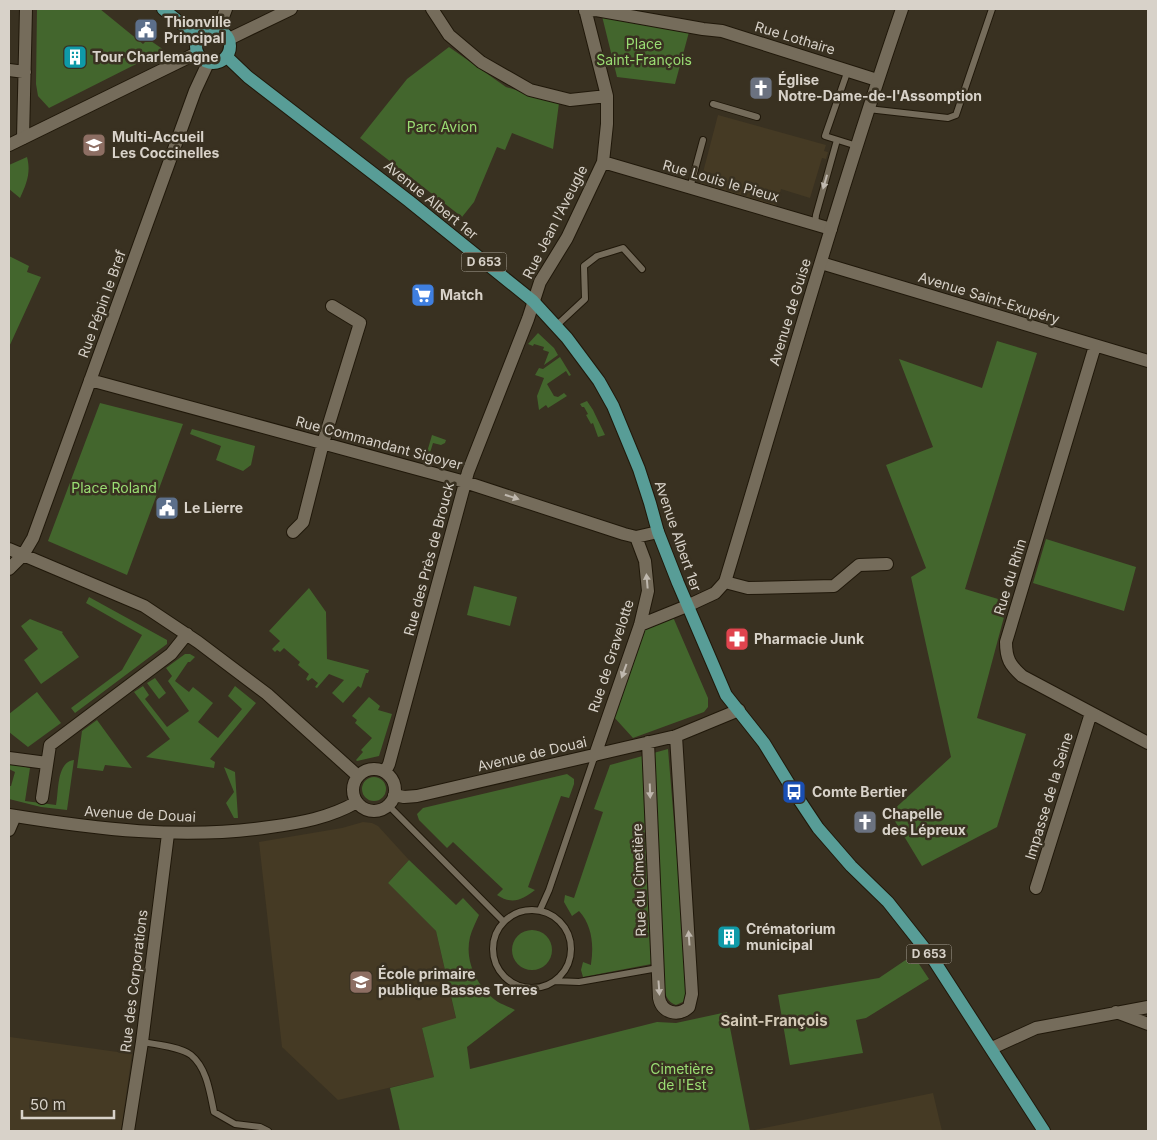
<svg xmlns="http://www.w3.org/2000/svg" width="1157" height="1140" viewBox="0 0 1157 1140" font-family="Inter,sans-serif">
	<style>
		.built { fill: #453a24 }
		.green { fill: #43662d }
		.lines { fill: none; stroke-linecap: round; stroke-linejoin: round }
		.service-casing { stroke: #20180a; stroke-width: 8 }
		.minor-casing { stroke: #20180a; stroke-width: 14 }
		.tertiary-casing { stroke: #20180a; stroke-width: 14 }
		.primary-casing { stroke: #20180a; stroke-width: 14 }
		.service { stroke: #756c5b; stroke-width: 6 }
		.minor { stroke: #756c5b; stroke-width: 12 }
		.tertiary { stroke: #756c5b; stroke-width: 12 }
		.primary { stroke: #589d97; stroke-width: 12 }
		.oneway { fill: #bfb8ae }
		.labels { text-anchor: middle; stroke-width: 5; stroke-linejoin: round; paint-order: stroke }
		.shield { fill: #393121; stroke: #a8a297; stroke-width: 1 }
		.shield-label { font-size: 12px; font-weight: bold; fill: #d8d2c9 }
		.poi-label { font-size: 14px; font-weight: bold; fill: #d8d2c9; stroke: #393121; text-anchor: start }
		.street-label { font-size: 14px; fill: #d8d2c9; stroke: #393121 }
		.park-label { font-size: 14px; fill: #9add73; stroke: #393121 }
		.neighbourhood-label { font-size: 15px; font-weight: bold; fill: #d3c9b6; stroke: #393121 }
	</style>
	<rect width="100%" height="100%" fill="#393121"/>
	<path class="built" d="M718,115L826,145L824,151L828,152L826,159L822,158L810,198L781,189L776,207L700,184Z
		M363,822L372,823L378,826L409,860L388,883L436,931L456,1019L422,1028L434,1077L338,1100L282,1047L259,842L342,828Z
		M10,1037L132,1054L121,1131H9Z
		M933,1093L942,1131H750Z"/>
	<path class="green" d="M37,9H100L143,44L148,39L164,50L49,108L38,96L36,84Z
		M602,16L689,32L675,84L617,77Z
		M449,47L506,87L559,103L553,149L512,133L505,150L497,147L474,202L462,217L360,138L407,79Z
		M27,157C31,172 27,183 20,198L9,189V165Z
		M9,256L29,266L27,272L41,277L9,347Z
		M538,333L554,348L558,355L544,365L549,352L543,350L544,347L534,344L533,346L528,344Z
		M997,341L1037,353L965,589L1008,602L977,718L1026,734L997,827L922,866L890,813L951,757L911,577L926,568L886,465L933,447L899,359L982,388Z
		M560,357L571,375L569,376L566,371L547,384L554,396L558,397L564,393L567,396L548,408L546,405L539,410L537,396L544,378L535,375L539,368L543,369Z
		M587,401L593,410L605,435L598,437L593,423L591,424L586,415L588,414L584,407H582L580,404Z
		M100,403L183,424L127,575L48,541Z
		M192,429L255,446L251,465L243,471L216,460L221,446L190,434Z
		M432,435L446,440L445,443L441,445L433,443L429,456L438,458L437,462L425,459Z
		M1046,539L1136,567L1124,611L1033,583Z
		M474,586L517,597L510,626L467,615Z
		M309,588L326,612L327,659L369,670L368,673H366L361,688L358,686L343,703L332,693L344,680L329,674L317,688L315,687L318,683L312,678L308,681L306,679L309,674L298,665L300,662L284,648L280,652L277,650L275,652L272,649L280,641L269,631Z
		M89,597L167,640V644L75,713L71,708L122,670L142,635L86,603Z
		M673,617L708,698V707L704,712L633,738L613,716L645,630Z
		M30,619L63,632L62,633L79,657L41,684L24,660L38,649L21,626Z
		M185,654H190L195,657L190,662H188L175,681L189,692L193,687L213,703L198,722L218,738L242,709L228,696L235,686L256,703L210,759L215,762L214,768L146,757L170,739L134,692L143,686L149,695L145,699L167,727L189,711L168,681L172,676L166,668Z
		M155,678L166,693L159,699L147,683Z
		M37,692L61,723L28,747L9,732V714Z
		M369,697L380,706L378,710L392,714L379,756L357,761L356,760L363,752L361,750L372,738L355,723L357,720L352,716Z
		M97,720L132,768L105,765L103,771L77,768L82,731Z
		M668,749L688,993L685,1001L676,1005C660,1000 664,975 662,962L583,977L581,970L583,962L591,965V964C594,945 592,925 579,911L572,916L564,902L565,895L574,898L603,812L594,809L610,765Z
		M74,760L67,810L41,807L9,799V786H11L15,772L9,769V763L30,768L25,801L56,805C59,792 56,762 74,760Z
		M224,767L235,772L238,818H234L226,803L234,792Z
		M567,774L574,779V784L569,798L561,796L528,887L535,890C522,900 512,905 497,895L503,889L453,842L447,848L419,820L417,814L423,808Z
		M362 789a12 12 0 1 1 24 0a12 12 0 1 1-24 0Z
		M409,860L456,905L463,898L479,915C476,922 472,929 470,937C464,962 478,988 498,1002C503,1005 510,1007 515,1010L467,1047L470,1069L657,1022L676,1023L727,1012L750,1131H400L390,1088L434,1077L422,1028L456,1018L436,931L388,883Z
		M512 950a20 20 0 1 1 40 0a20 20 0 1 1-40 0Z
		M913,955L929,979L866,1018L856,1020L863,1053L790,1065L778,995L879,978Z"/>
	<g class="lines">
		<g class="service-casing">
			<path id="service" d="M848,70L825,136L857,146
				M713,104L757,117
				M868,109L948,118L956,115L992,9
				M690,188L703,140
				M815,224L816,215L837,140
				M556,326L585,299L584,266L597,256L623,248L642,269
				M388,805L504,922
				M540,910L549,890L595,755
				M493 949a39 39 0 1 1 78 0a39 39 0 1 1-78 0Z
				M555,981L579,982L658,968
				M142,1042C155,1044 181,1047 191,1055C207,1068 210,1093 214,1112L235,1124L260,1127L268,1131"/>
		</g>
		<g class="minor-casing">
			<path id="minor" d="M432,9L449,35L481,62L530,90L570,100L607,96
				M585,11L596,10L703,29L722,31L877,80
				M218,30L226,9
				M229,39L291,9
				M9,70L25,72
				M23,138L26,9
				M603,162L831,229
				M821,263L1148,361
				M1095,346L1006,642C1006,659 1010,665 1022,676L1148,743
				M90,380L465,482L624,534L636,537L658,532
				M293,532L303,522L323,443L360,323L332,306
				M9,549L144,606L198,642L267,694L358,776
				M9,569L23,555L33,538L195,91L208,63
				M725,582L748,588L834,586L859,565L887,564
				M640,625L687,606
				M648,742L659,998C662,1013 678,1017 689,1007L692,994L676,736
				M595,755L640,625L648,591L645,561L636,537
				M9,758L47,763
				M353 790a21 21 0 1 1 42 0a21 21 0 1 1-42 0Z
				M385,772L389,764L468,472L528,319L540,282L567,238L603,162L607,124V96L585,9
				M394,795L404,797L417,796L676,736L739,710
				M42,798L50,745L171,654L187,634
				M9,815C96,829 182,840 270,827C300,823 329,818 357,802
				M9,830L15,816
				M1036,888L1091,713
				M1116,1012L1148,1024
				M992,1048L1036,1028L1148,1007
				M128,1131L142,1042L168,834"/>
		</g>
		<g class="tertiary-casing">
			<path id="tertiary" d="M9,145L197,53
				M687,606L715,593L725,582C783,391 837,198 902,9"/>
		</g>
		<g class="primary-casing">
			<path id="primary" d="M163,9L198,37
				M196 46a17 17 0 1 1 34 0a17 17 0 1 1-34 0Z
				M227,57L248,77L409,201L533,301L567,338L599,381L613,406L639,469L650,503L658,532L678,583L726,695L764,743L794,792L818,828L851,866L888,902L933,959L1044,1131"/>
		</g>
		<use href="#service" class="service"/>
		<use href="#minor" class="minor"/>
		<use href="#tertiary" class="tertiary"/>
		<use href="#primary" class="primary"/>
	</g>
	<defs><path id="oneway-solid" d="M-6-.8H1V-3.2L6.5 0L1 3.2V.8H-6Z" transform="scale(1.25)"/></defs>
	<g class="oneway">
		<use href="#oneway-solid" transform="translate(825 182) rotate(106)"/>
		<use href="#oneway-solid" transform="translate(512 497) rotate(18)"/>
		<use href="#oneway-solid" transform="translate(647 581) rotate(-95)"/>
		<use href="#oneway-solid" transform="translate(624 671) rotate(110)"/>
		<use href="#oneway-solid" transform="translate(650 791) rotate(88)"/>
		<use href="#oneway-solid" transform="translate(689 938) rotate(-94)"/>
		<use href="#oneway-solid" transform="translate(659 988) rotate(86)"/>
	</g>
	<defs>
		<g id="civic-square" transform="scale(1.25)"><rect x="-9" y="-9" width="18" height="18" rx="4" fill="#5c6f8a" stroke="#393121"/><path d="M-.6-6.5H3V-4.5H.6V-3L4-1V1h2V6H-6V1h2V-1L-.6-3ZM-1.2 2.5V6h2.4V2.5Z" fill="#fff"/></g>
		<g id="building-square" transform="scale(1.25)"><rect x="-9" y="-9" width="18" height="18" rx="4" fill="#0f9aa8" stroke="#393121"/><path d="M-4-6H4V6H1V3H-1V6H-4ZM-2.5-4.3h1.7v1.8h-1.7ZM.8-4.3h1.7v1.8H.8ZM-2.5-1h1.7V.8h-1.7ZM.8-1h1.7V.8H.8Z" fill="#fff"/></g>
		<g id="church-square" transform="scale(1.25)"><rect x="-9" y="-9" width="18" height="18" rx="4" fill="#6b7280" stroke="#393121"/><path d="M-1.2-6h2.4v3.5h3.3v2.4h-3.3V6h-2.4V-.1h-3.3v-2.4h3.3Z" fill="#fff"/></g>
		<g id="school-square" transform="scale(1.25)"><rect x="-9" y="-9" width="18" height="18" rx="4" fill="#8d6e63" stroke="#393121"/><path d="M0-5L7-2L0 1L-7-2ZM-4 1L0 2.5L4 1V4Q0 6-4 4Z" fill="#fff"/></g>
		<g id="supermarket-square" transform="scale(1.25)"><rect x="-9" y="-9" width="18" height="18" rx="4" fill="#3f7fe0" stroke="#393121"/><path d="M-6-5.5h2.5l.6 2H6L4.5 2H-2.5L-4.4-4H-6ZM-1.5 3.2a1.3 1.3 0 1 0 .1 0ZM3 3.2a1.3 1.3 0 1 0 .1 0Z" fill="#fff"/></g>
		<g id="pharmacy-square" transform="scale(1.25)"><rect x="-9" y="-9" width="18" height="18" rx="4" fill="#e0444e" stroke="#393121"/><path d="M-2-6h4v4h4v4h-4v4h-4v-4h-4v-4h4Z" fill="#fff"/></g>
		<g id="bus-square" transform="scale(1.25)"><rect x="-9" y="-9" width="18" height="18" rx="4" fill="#1a4fb4" stroke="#393121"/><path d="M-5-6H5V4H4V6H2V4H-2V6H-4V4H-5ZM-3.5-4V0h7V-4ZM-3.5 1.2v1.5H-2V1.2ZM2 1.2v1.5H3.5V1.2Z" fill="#fff"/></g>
	</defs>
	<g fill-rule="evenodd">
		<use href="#civic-square" x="146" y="30"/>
		<use href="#building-square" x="75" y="57"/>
		<use href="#church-square" x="761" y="88"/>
		<use href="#school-square" x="94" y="145"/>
		<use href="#supermarket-square" x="423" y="295"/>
		<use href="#civic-square" x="167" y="508"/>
		<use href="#pharmacy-square" x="737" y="639"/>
		<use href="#bus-square" x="794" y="792"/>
		<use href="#church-square" x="865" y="822"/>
		<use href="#building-square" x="729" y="937"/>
		<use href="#school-square" x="361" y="982"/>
	</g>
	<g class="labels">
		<g class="shield">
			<rect x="461.5" y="252.5" width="45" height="19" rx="4"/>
			<rect x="906.5" y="944.5" width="45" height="19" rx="4"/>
		</g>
		<g class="shield-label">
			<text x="484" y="266">D 653</text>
			<text x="929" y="958">D 653</text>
		</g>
		<g class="poi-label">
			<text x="164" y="27">Thionville<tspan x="164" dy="16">Principal</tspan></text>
			<text x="92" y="62">Tour Charlemagne</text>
			<text x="778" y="85">Église<tspan x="778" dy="16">Notre-Dame-de-l'Assomption</tspan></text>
			<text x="112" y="142">Multi-Accueil<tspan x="112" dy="16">Les Coccinelles</tspan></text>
			<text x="440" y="300">Match</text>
			<text x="184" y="513">Le Lierre</text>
			<text x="754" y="644">Pharmacie Junk</text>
			<text x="812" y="797">Comte Bertier</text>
			<text x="882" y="819">Chapelle<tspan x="882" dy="16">des Lépreux</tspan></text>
			<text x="746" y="934">Crématorium<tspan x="746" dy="16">municipal</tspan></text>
			<text x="378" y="979">École primaire<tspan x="378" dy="16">publique Basses Terres</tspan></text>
		</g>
		<g class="street-label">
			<text transform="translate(795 38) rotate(17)" y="5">Rue Lothaire</text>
			<text transform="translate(721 181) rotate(16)" y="5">Rue Louis le Pieux</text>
			<text transform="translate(431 200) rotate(39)" y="5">Avenue Albert 1er</text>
			<text transform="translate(555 222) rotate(-63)" y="5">Rue Jean l'Aveugle</text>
			<text transform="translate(989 298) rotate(17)" y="5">Avenue Saint-Exupéry</text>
			<text transform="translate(102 304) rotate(-70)" y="5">Rue Pépin le Bref</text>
			<text transform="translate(790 312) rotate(-73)" y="5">Avenue de Guise</text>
			<text transform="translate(379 443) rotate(15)" y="5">Rue Commandant Sigoyer</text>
			<text transform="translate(678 536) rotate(71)" y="5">Avenue Albert 1er</text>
			<text transform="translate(429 559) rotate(-75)" y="5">Rue des Près de Brouck</text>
			<text transform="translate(1010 577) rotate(-73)" y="5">Rue du Rhin</text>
			<text transform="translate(611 656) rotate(-72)" y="5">Rue de Gravelotte</text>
			<text transform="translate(532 754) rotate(-13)" y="5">Avenue de Douai</text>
			<text transform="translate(1049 796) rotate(-73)" y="5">Impasse de la Seine</text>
			<text transform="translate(140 814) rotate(3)" y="5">Avenue de Douai</text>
			<text transform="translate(639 880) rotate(-92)" y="5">Rue du Cimetière</text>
			<text transform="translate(134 981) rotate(-83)" y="5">Rue des Corporations</text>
		</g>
		<g class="park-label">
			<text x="644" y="49">Place<tspan x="644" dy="16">Saint-François</tspan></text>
			<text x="442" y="132">Parc Avion</text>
			<text x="114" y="493">Place Roland</text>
			<text x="682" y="1074">Cimetière<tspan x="682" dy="16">de l'Est</tspan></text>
		</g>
		<g class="neighbourhood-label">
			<text x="774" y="1026">Saint-François</text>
		</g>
	</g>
	<rect width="1157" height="1140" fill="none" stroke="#d8d2c9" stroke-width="20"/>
	<path d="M22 1110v8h92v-8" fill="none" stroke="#d8d2c9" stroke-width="2.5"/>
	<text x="30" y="1110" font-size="15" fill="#d8d2c9" stroke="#393121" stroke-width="4" paint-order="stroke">50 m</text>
</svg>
